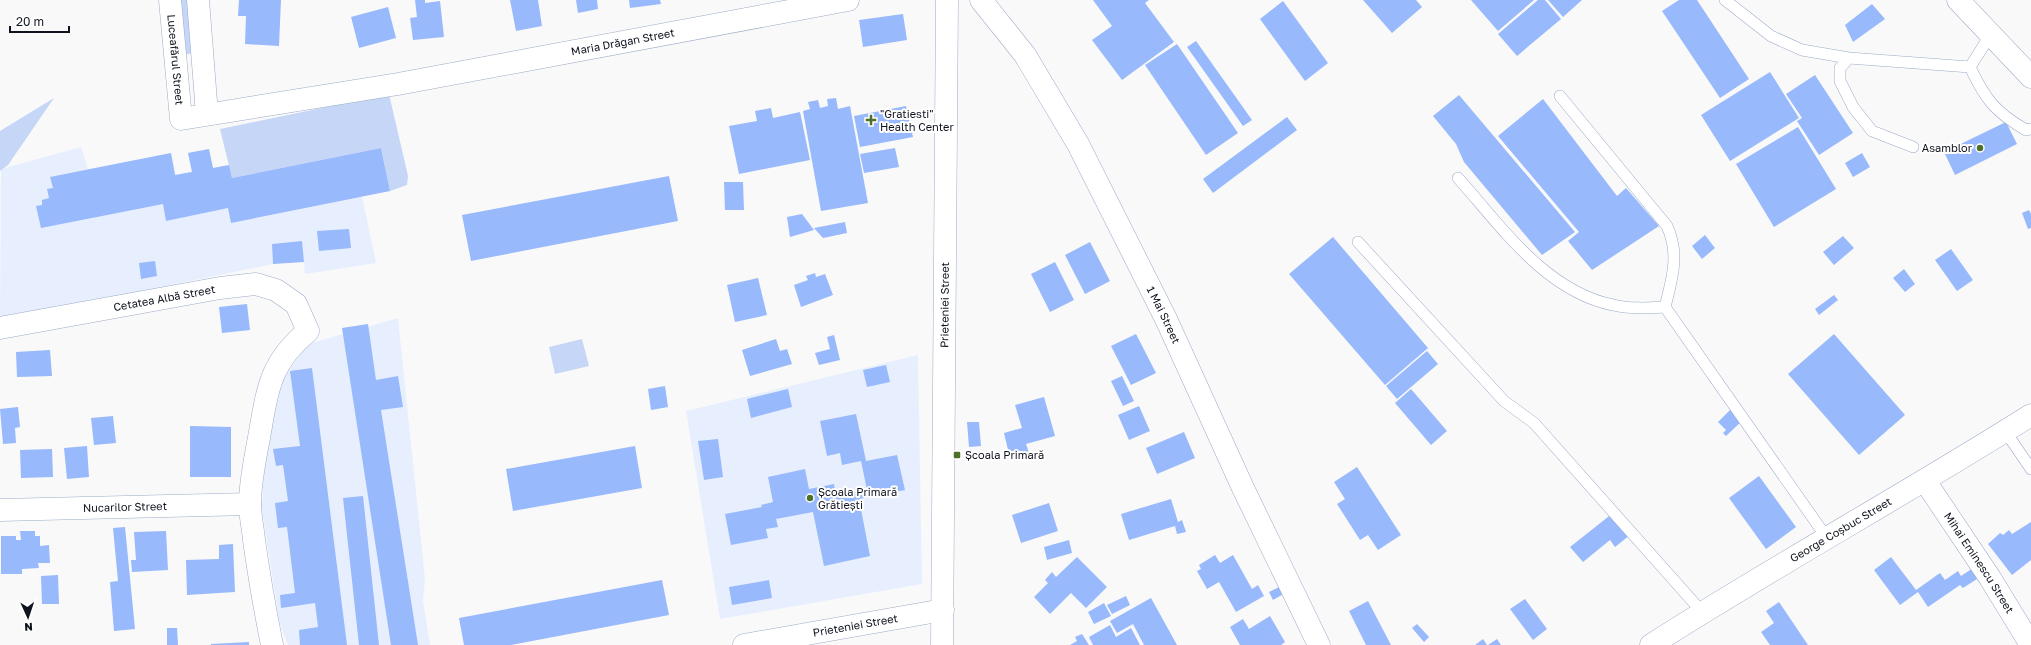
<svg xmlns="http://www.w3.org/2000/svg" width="2031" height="645" viewBox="0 0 2031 645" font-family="'Golos Text',sans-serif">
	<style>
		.built { fill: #e7effe }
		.green { fill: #c6d6f7 }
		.building { fill: #98b9fb }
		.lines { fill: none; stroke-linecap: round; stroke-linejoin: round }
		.service-casing { stroke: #9cabc8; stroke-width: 12 }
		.minor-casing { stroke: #9cabc8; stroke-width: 23 }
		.tertiary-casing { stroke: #9cabc8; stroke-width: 23 }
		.service { stroke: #fff; stroke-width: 11 }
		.minor { stroke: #fff; stroke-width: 22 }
		.tertiary { stroke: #fff; stroke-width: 22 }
		.poi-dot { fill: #4d712a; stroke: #fff; stroke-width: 1.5 }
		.labels { text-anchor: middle; stroke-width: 4; stroke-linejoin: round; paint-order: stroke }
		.street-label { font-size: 11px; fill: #0e131e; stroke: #fff }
		.poi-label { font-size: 11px; fill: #0e131e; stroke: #fff; text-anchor: start }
	</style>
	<rect width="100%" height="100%" fill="#f9f9f9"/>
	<path class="built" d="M81,147L88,169L171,153L176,175L192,171L188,153L209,149L213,168L229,165L232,178L381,148L390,191L362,196L376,263L305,274L302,241L272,244L273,264L0,320L1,169Z
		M398,318L425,579L423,601L430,645H288L279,621L262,510L264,460L277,387L308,344Z
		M918,355L922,584L720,619L686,411Z"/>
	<path class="green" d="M180,0H189L193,53L182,55Z
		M389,94L408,176L407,185L390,191L381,148L232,178L220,129Z
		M54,98L8,165L0,171V131Z
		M582,339L589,366L555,374L549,347Z"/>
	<path class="building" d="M239,0H281L279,46L245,44L246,16H238Z
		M415,0H425V3L440,1L444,37L413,40L410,18L417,17Z
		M510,0H538L542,26L516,31Z
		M576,0H597L598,9L578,13Z
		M629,0H660L661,4L630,8Z
		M1093,0H1149L1145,3L1174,42L1122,80L1092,40L1112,26Z
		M1363,0H1416L1422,7L1392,33Z
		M1471,0H1534L1498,31Z
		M1538,0H1545L1561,19L1517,56L1498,34Z
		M1548,0H1582L1563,17Z
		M1679,0H1697L1749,79L1720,98L1662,11Z
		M1283,1L1328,63L1305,81L1260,19Z
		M1872,4L1885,19L1853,42L1845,25Z
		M388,7L396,38L359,48L351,17Z
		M903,14L907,40L863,47L859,20Z
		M1196,41L1252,120L1243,126L1187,47Z
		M1177,44L1238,133L1206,155L1145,65Z
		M1770,72L1799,118L1730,161L1701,115Z
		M1815,75L1853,133L1819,155L1797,121L1802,118L1786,94Z
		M1459,95L1575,232L1542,255L1464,162L1456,144L1433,116Z
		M836,98L838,109L850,106L868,203L821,211L803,111L810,109L808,102L818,100L820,108L828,106L827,99Z
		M1543,99L1617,196L1626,188L1659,226L1592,270L1568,241L1579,232L1498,136Z
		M906,106L913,137L860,147L854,116Z
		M771,108L773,118L800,112L810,160L739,174L729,126L757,121L755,111Z
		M1287,117L1297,130L1213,193L1203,179Z
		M2006,122L2017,144L1955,175L1944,152Z
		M1798,127L1836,189L1774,227L1736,164Z
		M381,148L390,191L231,223L228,208L166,221L163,204L41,228L36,206L42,205V200L49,198L47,189L53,188L50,177L171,153L175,175L192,172L188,153L209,149L213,168L229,165L232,178Z
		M895,148L899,167L864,173L860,154Z
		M1862,153L1870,167L1853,177L1845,163Z
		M669,176L678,221L471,261L462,215Z
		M724,182H743L744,210H725Z
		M2029,210L2031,214V228L2028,229L2022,213Z
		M802,214L814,230L790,237L787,217Z
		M845,222L847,233L823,238L814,228Z
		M349,229L351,248L319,251L317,231Z
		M1705,235L1715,248L1702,259L1692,246Z
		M1843,236L1854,248L1834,265L1823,252Z
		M1333,237L1428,348L1385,385L1289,274Z
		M302,241L304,262L273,264L272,244Z
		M1090,242L1110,281L1085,294L1065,255Z
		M1951,249L1973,280L1957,291L1935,260Z
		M155,261L157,276L141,279L139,263Z
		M1055,262L1074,300L1050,312L1031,274Z
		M1904,269L1915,284L1905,292L1893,278Z
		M815,273L816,277L825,274L833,295L801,307L794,285L808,280L806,276Z
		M758,278L767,315L735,322L727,285Z
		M1834,295L1838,300L1819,315L1815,309Z
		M247,304L250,330L222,333L219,307Z
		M368,324L376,380L398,376L403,407L381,410L418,645H391L342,328Z
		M1136,334L1156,373L1131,385L1111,346Z
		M1834,334L1905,415L1859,455L1788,374Z
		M834,335L840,360L819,365L815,353L830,349L827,337Z
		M776,339L780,351L787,349L792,364L750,376L742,350Z
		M50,350L52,376L17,377L16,352Z
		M1427,351L1438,364L1397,399L1386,386Z
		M886,365L890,382L867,387L863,370Z
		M312,368L347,645H300L299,630L318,627L315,603L281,608L280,595L295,593L287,527L278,528L275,503L288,501L283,465L276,466L273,449L300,446L290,371Z
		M1122,376L1134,401L1123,406L1111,381Z
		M665,386L668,407L651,410L648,389Z
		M788,389L792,407L751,418L747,399Z
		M1411,389L1447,431L1431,445L1395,403Z
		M1044,397L1055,436L1026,444L1029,453L1010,458L1004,433L1022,428L1015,405Z
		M1139,406L1150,431L1129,440L1118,415Z
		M18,407L20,427L15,428L16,443L3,444L0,409Z
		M1732,408L1743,420L1726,436L1723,433L1726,430L1718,422Z
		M856,414L866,461L897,455L905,490L859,499L870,556L824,566L813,512L776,519L778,527L766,529L768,538L731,545L725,514L762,507L761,505L773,502L768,477L805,469L809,489L834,484L836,496L867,490L861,461L842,465L840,453L827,456L820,421Z
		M113,416L116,443L94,445L91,418Z
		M967,422H979L981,446L969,447Z
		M190,426L231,427V477H190Z
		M1184,432L1195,458L1157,474L1146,448Z
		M718,439L723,477L704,480L698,441Z
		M87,446L89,477L67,479L64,448Z
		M635,446L642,488L513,511L506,469Z
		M52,449L53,477L21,478L20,450Z
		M1357,467L1401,535L1378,550L1368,535L1360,540L1337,504L1345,499L1334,482Z
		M1759,476L1796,527L1766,549L1729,498Z
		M363,496L379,645H359L343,498Z
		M1171,499L1178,522L1182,520L1186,532L1177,534L1175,526L1129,540L1121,514Z
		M1049,503L1058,531L1021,543L1012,515Z
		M1613,513L1630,535L1615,547L1610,540L1583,562L1570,547Z
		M2031,522V560L2012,575L1988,544L2000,533L2003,535L2009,530L2012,534Z
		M125,527L135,629L114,631L110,582L118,581L113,528Z
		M20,531H35V536H40V546L49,545L50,563H38L39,568L22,569V574H1V536H16V540H21Z
		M166,531L168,570L132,572L131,560H136L134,532Z
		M1069,540L1072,553L1047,560L1044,547Z
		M233,544L235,592L187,595L186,560L219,559V545Z
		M1215,555L1220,563L1233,555L1252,589L1258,585L1264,596L1236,612L1219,582L1207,589L1197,571L1201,569L1199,565Z
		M1077,557L1107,587L1086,608L1071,593L1050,614L1034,597L1048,583L1045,580L1052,572L1056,577Z
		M1891,557L1916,590L1940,573L1945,580L1958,571L1961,576L1973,568L1980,577L1963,588L1960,585L1928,607L1918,592L1900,605L1874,570Z
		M58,575L59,604H42L41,576Z
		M662,580L669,615L511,645H464L459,618Z
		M769,580L772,598L732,605L729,587Z
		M1283,585L1287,592L1273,600L1269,592Z
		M1126,596L1130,605L1112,614L1107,605Z
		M1151,598L1177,645H1144L1133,624L1117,633L1110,621Z
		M1525,599L1547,629L1533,640L1510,609Z
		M1368,601L1391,645H1366L1349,611Z
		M1779,602L1808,645H1770L1761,632L1774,623L1766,611Z
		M1104,603L1111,616L1094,624L1088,612Z
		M1270,616L1285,642L1281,645H1240L1230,627L1243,619L1249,629Z
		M1417,624L1429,637L1424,642L1412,628Z
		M1110,625L1116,637L1131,628L1140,645H1093L1089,637Z
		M167,628H177L178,645H167Z
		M1082,634L1089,645H1070L1077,641L1075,637Z
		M1483,639L1487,645H1475Z
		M1497,639L1501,645H1488Z
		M249,642V645H211V644Z"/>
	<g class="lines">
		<g class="service-casing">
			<path id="service" d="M1725,0L1771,36L1802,50L1849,58L1970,67L1991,34
				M1849,58L1840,68V81L1853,107L1872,131L1913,147
				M1970,67C1985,99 1995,112 2026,130L2031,129
				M1560,96L1667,226C1680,254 1672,279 1665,307L1827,538
				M1458,178C1501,226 1545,291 1613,305C1630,309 1647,308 1665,307
				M1358,242L1504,401L1534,423L1703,613
				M2005,431L2031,469"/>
		</g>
		<g class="minor-casing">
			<g id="minor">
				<path id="s1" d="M170,0L181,119L398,84L848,0"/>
				<path d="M198,0L207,114"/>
				<path id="s2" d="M981,0L1025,55L1078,144L1166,319L1243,488L1319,645"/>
				<path id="s3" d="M0,328L220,288L256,284L276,290L296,304L308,331C271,362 268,386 260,432C256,455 250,480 250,504C250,516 253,528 254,540C259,576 265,610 272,645"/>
				<path id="s4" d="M1925,481L1990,578L2031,645"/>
				<path id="s5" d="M0,510L250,504"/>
				<path id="s6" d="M744,645L943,610"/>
				<path id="s7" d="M1651,645C1776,565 1906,494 2031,415"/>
			</g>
		</g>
		<g class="tertiary-casing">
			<g id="tertiary">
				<path d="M1958,0L2031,77"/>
				<path id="s8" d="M942,645L947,0"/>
			</g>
		</g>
		<use href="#service" class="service"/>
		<use href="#minor" class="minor"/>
		<use href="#tertiary" class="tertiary"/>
	</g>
	<g class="poi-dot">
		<path d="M869 114h4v4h4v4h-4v4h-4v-4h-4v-4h4z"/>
		<circle cx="1980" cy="148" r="4"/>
		<rect x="953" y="451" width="8" height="8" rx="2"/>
		<circle cx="810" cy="498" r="4"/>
	</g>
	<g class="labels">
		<g class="street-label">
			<text dy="4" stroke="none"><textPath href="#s1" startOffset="568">Maria Drăgan Street</textPath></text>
			<text dy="4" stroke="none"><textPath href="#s1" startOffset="60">Luceafărul Street</textPath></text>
			<text dy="4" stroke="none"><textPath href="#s3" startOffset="167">Cetatea Albă Street</textPath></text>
			<text dy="4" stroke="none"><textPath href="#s8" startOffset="340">Prieteniei Street</textPath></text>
			<text dy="4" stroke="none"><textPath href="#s2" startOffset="365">1 Mai Street</textPath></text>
			<text dy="4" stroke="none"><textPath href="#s5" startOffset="125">Nucarilor Street</textPath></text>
			<text dy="4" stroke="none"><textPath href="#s7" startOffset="222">George Coșbuc Street</textPath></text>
			<text dy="4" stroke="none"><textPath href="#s4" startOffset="98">Mihai Eminescu Street</textPath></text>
			<text dy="4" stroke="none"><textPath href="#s6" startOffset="113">Prieteniei Street</textPath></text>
		</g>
		<g class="poi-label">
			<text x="880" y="118">"Gratiesti"<tspan x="880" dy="13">Health Center</tspan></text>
			<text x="1972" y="152" text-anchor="end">Asamblor</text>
			<text x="965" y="459">Școala Primară</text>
			<text x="818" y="496">Școala Primară<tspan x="818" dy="13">Grătiești</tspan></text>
		</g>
	</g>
	<g transform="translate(28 617) rotate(177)" stroke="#ffffff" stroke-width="3" paint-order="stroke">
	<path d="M0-3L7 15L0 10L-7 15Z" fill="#0e131e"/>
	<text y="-6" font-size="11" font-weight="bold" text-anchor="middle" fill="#0e131e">N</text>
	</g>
	<path d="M10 26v6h59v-6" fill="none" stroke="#0e131e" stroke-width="2"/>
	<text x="16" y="26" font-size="12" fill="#0e131e" stroke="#ffffff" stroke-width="3" paint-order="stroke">20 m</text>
</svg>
